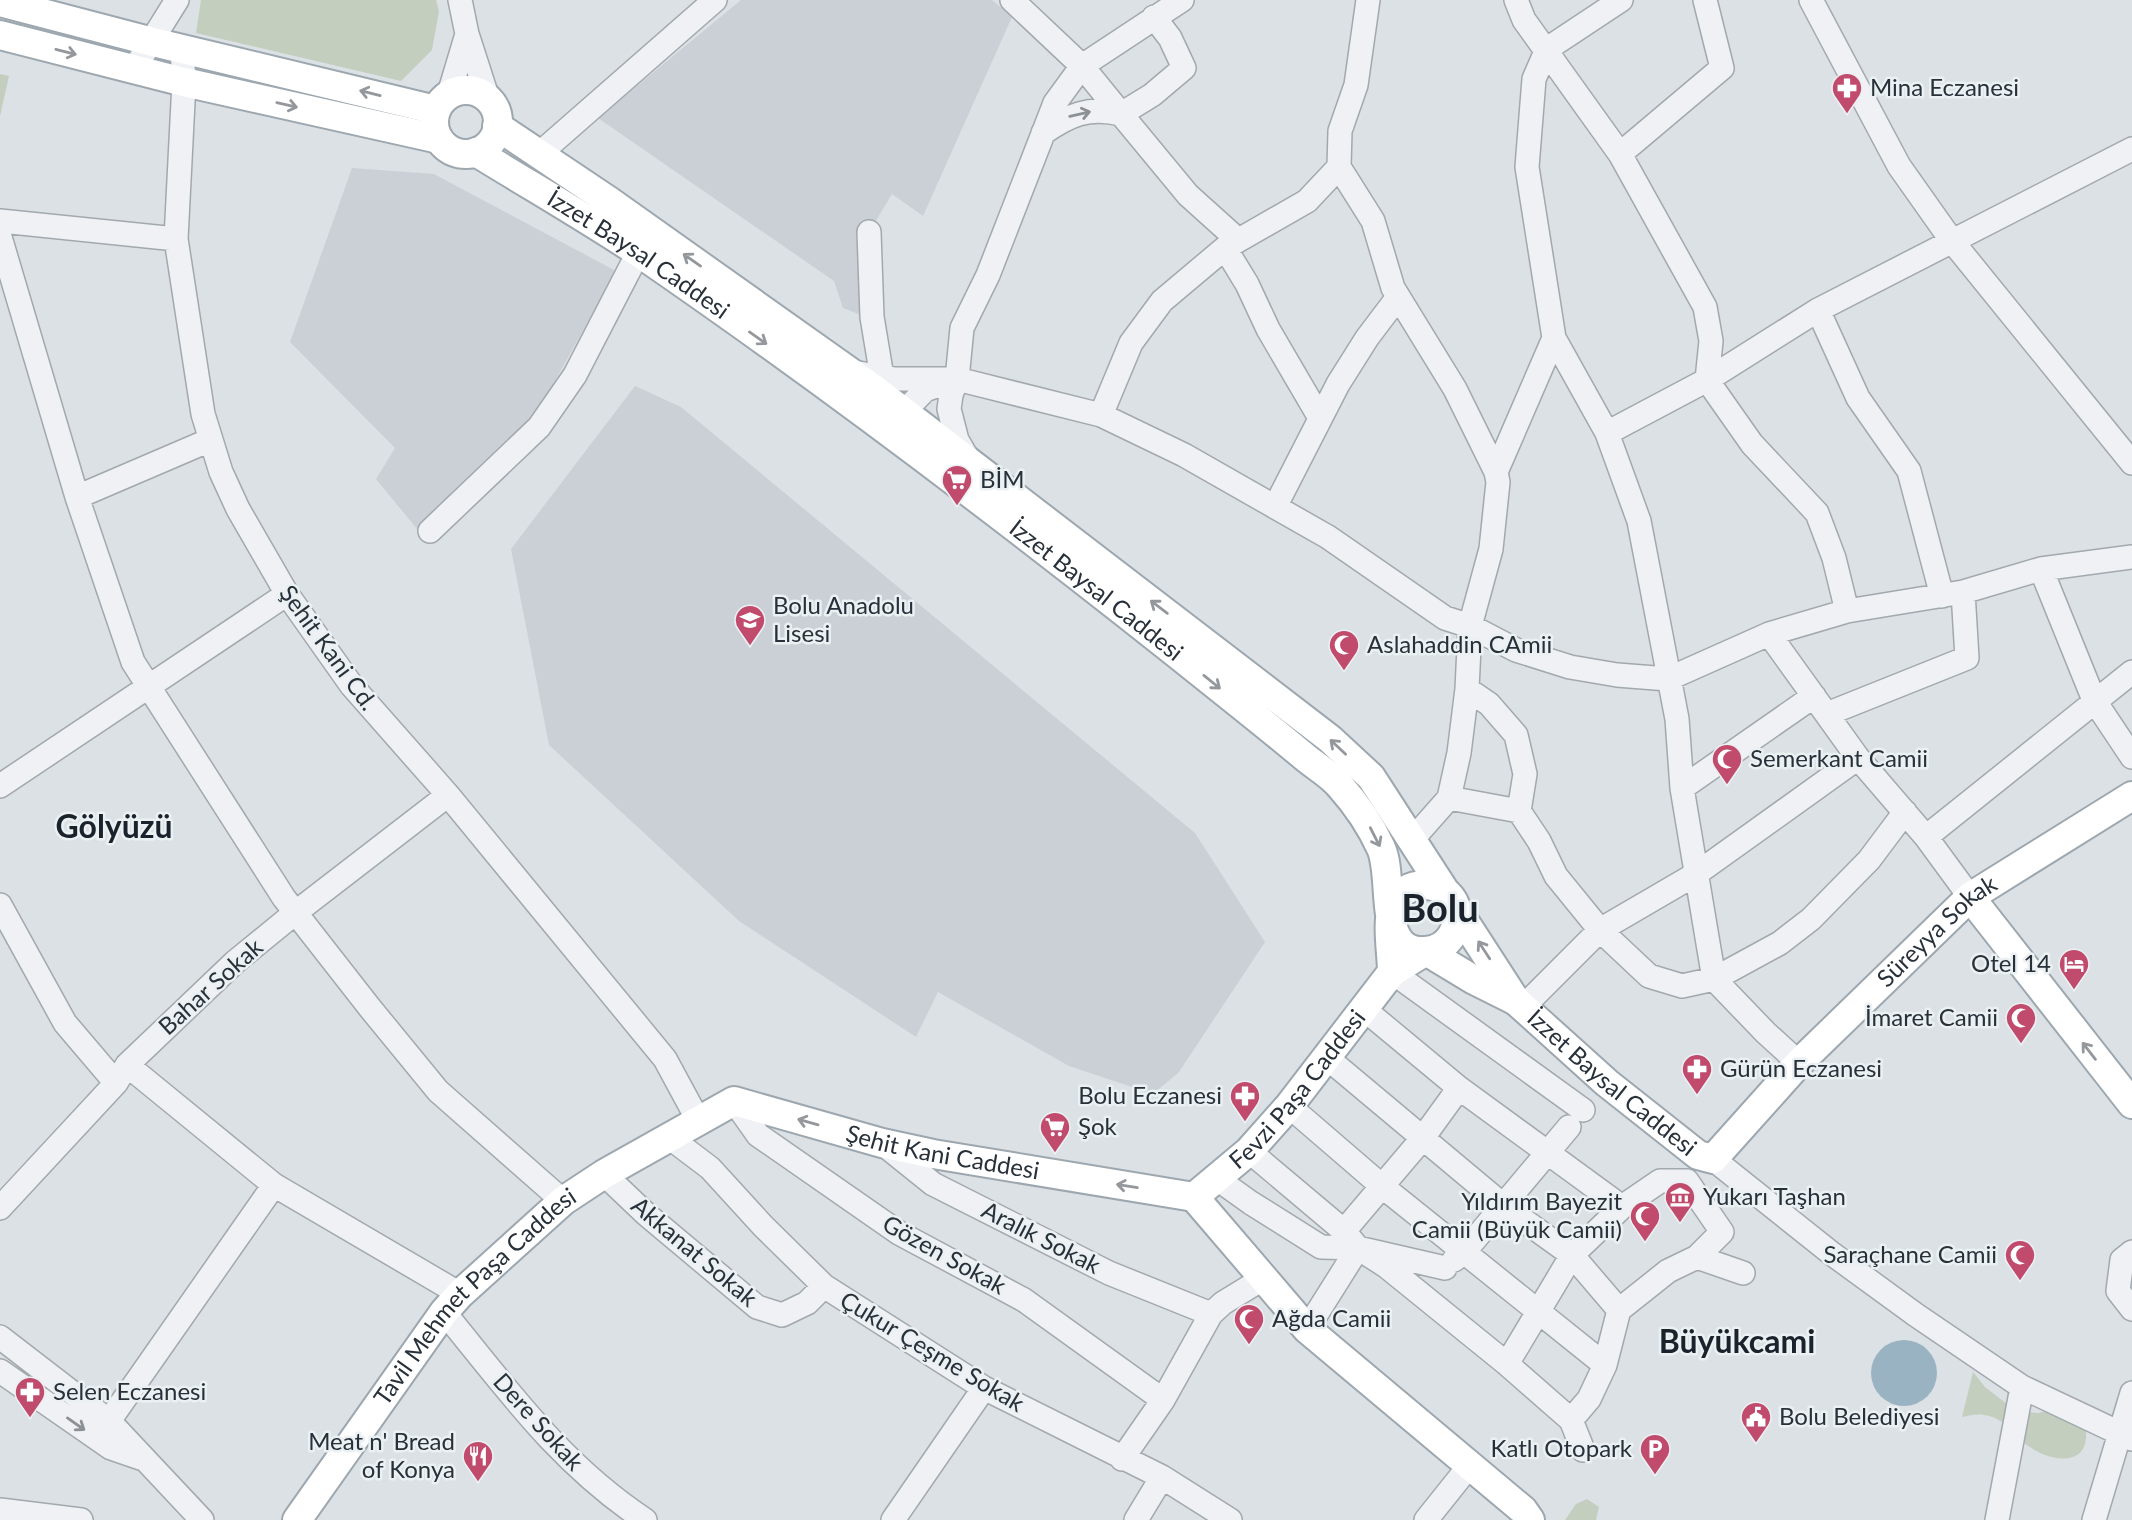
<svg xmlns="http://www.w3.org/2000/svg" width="2132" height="1520" viewBox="0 0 2132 1520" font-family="Lato,sans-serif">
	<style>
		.built { fill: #cbd0d6 }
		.green { fill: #c4cebe }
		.water { fill: #9ab3c2 }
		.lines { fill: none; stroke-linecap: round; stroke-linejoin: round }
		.minor-casing { stroke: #a2a9ae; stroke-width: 26 }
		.major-casing { stroke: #9da7af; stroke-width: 32 }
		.minor { stroke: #eff1f4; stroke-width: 23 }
		.major { stroke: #fff; stroke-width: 28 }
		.oneway { stroke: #94989c }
		.oneway2 { stroke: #8c9197 }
		.labels { text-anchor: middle; stroke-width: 5; stroke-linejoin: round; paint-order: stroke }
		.poi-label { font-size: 24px; fill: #28313a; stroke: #ebf0f3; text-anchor: start }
		.street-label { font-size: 24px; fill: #28313a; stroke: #ebf0f3 }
		.district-label { font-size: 32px; font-weight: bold; fill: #1a222b; stroke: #ebf0f3 }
		.town-label { font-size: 38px; font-weight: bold; fill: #1a222b; stroke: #ebf0f3 }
	</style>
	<rect width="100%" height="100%" fill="#dce1e5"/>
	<path class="built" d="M741,0H992L1012,17L923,216L892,194L869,232L872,319L843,308L834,281L598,118Z
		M352,168L434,174L616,271L530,426L422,535L376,479L395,448L290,342Z
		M635,386L681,407L1195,833L1265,942L1179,1072L1153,1094L1069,1066L938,992L916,1037L739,921L549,745L511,549Z"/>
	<path class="green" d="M201,0H436L439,11L432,50L401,81L196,33Z
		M0,74L9,76L0,116Z
		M1973,1372L1985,1387L2007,1404L2002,1422C1988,1413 1977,1413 1962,1417Z
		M2057,1409L2084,1421C2097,1473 2044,1463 2020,1439L2027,1412L2038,1413Z
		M1587,1499L1599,1507L1596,1520H1565L1576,1504Z"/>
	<path class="water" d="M1871 1373a33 33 0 1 1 66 0a33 33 0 1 1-66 0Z"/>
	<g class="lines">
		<g class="minor-casing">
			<path id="minor" d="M460,0L467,34L488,99
				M1012,0L1082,66L1121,114
				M1516,0L1524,20L1620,154L1705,307L1711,341L1707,380L1752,444L1817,513L1834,558L1847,611
				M1621,0L1547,49L1534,79L1527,167L1554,338L1607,433L1639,521L1677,719L1682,788L1714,979L1766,1033L1799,1063
				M1811,0L1899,166L1952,241L2132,463
				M1154,17L1170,38L1184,68L1152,95L1121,114L1188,195L1238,240
				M182,48L184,82L176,239L203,414L221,472L238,509L287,594L352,686L448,795L665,1059L698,1120
				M134,69L177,0
				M449,94L467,34
				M1043,133C1069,115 1089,106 1121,114
				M1620,154L1722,68L1705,0
				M538,155L715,0
				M1339,167L1373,221L1393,288L1455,389L1496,472
				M0,221L176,239
				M869,232L872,317L882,377
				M0,237L77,497L133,662L284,898L370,1008L438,1091L563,1201
				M1225,248L1247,284L1268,329L1320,418
				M1818,310L1858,398L1909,471L1942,596
				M853,372L895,379H957L1101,415L1184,455L1328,537L1445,618L1470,626L1516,650L1570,667L1617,675L1668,679L1769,634L1847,611L1963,592L2041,569L2132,557
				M1101,415L1131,343L1162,301L1225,248L1307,201L1339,167L1340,131L1356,85L1368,0
				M892,424L925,390L947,382
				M1607,433L1707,380L1818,310L2132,149
				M968,459L957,440L949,409L951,395L957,379L962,328L988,275L1055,103L1082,66L1182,0
				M77,497L210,440
				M1275,507L1338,384L1367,338L1398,297
				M430,531L539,427L575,375L638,253
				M2041,569L2094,700L2132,757
				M1769,634L1858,758L1926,837L1970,897
				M1827,714L1967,658L1963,592
				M0,786L287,594
				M1682,788L1814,696
				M1449,798L1519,811L1525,774L1516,735L1489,704L1467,689
				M1519,811L1539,841L1556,876L1600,930L1649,976L1682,986L1714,979L1780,943L1811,919L1869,860L1905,812
				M1926,837L2132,672
				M1411,841L1449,798L1459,753L1467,689L1470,626L1491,549L1498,482L1496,472L1554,338
				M0,905L65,1023L116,1083
				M1392,972L1583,1110
				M1523,1007L1600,930L1696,874L1858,758
				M1365,1010L1459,1088L1622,1207L1660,1181H1687L1722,1232L1697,1257
				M1326,1057L1504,1206L1572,1255L1619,1310
				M127,1065L274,1185L460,1294
				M734,1101L758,1135L899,1233L1024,1300L1163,1400
				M1289,1106L1383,1187L1605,1365
				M669,1137L710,1168L763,1226L824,1286L984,1388L1162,1477L1230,1520
				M882,1143L933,1184L1109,1273L1211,1314
				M1249,1151L1344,1231L1358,1248L1386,1266L1507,1364L1571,1420
				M1713,1159L1831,1253L1916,1315L2022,1387L2132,1439
				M604,1174L646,1214L757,1307L782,1315L807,1303L824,1286
				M1216,1178L1251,1203L1321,1247L1358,1248L1445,1268
				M0,1208L116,1083L127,1065L235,962L295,913L448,795
				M1344,1231L1422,1139L1459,1088
				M2132,1252L2122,1260L2118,1291L2132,1309
				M1454,1260L1465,1251L1569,1127
				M444,1312C507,1389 560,1464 645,1520
				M1307,1329L1358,1248
				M0,1337L109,1421L202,1520
				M1507,1364L1572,1255L1622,1207
				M0,1371L111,1448L140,1458
				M109,1421L274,1185
				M1583,1450L1571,1420L1589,1399L1605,1365L1619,1310L1668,1271L1697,1257L1743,1273
				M1122,1459L1163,1400L1211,1314L1223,1303L1264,1278
				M0,1510L81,1520
				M893,1520L984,1388
				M1136,1520L1162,1477
				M1426,1520L1470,1465
				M1997,1520L2022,1387
				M2094,1520L2132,1393"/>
		</g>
		<g class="major-casing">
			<g id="major">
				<path d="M0,2L153,42L436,110"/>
				<path d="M0,35L184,82L439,139"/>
				<circle cx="466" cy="122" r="32"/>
				<path d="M497,126L609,201L874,389L1330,739L1371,777L1516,1001"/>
				<path id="s1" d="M476,152C531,186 587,218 641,254C843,393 1039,543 1231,697C1256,717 1281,737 1306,758C1317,767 1331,775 1340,786C1357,805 1371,826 1381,848C1395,878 1375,956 1427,951C1448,949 1462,927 1456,907C1446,878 1404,878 1393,905C1386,921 1392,954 1392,972"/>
				<path d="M1970,897L2132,1104"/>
				<path id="s2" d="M1194,1197L1249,1151L1289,1106L1392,972L1426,951L1474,980L1516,1001L1607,1083L1698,1155L1713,1159L1799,1063L1970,897L2132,796"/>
				<path d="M1194,1197L1307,1329L1523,1510L1530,1520"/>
				<path id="s3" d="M297,1520L444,1312L460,1294L563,1201L604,1174L734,1101L882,1143L933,1154L1194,1197"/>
			</g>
		</g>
		<use href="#minor" class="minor"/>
		<use href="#major" class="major"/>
	</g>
	<defs><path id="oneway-shaft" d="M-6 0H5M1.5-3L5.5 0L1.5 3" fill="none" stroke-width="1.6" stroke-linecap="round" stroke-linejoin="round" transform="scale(1.75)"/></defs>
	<g class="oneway">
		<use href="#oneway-shaft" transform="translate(66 52) rotate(14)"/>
		<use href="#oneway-shaft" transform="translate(370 93) rotate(-166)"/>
		<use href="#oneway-shaft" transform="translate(287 105) rotate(13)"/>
		<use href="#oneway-shaft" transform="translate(692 260) rotate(-145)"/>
		<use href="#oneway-shaft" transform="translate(758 338) rotate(35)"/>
		<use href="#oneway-shaft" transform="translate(1159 607) rotate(-143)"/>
		<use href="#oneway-shaft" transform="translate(1212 682) rotate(39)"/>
		<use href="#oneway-shaft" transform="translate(1338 747) rotate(-137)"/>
		<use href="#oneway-shaft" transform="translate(1375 837) rotate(63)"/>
		<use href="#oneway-shaft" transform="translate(1484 950) rotate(-123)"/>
		<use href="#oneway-shaft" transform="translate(2089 1051) rotate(-128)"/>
		<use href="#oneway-shaft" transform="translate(808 1122) rotate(-164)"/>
		<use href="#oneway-shaft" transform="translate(1127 1186) rotate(-171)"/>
	</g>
	<g class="oneway2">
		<use href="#oneway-shaft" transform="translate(1080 114) rotate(-13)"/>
		<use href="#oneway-shaft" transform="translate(76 1424) rotate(35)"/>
	</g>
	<defs>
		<g id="pharmacy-pin" transform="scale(1.575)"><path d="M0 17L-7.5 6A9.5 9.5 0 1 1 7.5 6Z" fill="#c14b6c" stroke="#ebf0f3"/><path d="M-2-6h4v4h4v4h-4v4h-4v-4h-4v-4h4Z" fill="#fff"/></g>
		<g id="supermarket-pin" transform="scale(1.575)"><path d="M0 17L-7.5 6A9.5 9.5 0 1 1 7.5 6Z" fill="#c14b6c" stroke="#ebf0f3"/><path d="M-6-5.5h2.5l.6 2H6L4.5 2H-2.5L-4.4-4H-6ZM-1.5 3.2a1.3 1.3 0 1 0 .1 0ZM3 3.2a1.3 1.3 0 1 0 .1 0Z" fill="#fff"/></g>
		<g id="school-pin" transform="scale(1.575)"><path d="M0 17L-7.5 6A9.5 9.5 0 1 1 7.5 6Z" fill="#c14b6c" stroke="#ebf0f3"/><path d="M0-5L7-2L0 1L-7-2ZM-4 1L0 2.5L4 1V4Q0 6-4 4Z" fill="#fff"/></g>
		<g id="mosque-pin" transform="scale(1.575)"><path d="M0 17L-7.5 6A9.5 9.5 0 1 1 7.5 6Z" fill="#c14b6c" stroke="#ebf0f3"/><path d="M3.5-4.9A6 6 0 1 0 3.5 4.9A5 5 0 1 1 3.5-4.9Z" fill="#fff"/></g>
		<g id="hotel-pin" transform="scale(1.575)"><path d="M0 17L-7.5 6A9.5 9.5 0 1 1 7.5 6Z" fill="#c14b6c" stroke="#ebf0f3"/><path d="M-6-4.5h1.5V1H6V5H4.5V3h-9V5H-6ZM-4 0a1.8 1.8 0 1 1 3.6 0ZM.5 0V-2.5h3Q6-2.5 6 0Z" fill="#fff"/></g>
		<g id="museum-pin" transform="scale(1.575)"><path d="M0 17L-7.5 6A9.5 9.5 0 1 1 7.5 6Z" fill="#c14b6c" stroke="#ebf0f3"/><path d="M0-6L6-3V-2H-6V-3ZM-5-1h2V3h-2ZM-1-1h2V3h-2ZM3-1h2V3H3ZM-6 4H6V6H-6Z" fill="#fff"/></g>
		<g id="civic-pin" transform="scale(1.575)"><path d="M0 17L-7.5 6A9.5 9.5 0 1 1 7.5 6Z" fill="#c14b6c" stroke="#ebf0f3"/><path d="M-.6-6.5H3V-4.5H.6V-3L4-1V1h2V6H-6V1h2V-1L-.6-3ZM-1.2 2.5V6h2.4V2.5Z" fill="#fff"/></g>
		<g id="parking-pin" transform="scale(1.575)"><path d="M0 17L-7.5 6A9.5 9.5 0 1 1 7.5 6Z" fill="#c14b6c" stroke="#ebf0f3"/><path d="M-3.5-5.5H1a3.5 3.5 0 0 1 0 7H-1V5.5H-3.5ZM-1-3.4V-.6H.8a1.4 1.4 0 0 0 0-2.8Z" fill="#fff"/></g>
		<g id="restaurant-pin" transform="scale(1.575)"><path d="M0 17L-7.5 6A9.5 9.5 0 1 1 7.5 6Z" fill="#c14b6c" stroke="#ebf0f3"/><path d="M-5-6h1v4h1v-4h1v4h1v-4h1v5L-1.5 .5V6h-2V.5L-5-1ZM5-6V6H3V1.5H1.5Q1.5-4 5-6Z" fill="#fff"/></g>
	</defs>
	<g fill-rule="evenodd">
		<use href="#pharmacy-pin" x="1847" y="88"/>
		<use href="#supermarket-pin" x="957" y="480"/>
		<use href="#school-pin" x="750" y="620"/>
		<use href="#mosque-pin" x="1344" y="645"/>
		<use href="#mosque-pin" x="1727" y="759"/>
		<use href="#hotel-pin" x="2074" y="964"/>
		<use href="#mosque-pin" x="2021" y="1018"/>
		<use href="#pharmacy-pin" x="1697" y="1069"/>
		<use href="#pharmacy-pin" x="1245" y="1096"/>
		<use href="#supermarket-pin" x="1055" y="1127"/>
		<use href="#museum-pin" x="1680" y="1197"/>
		<use href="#mosque-pin" x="1645" y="1216"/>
		<use href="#mosque-pin" x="2020" y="1255"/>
		<use href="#mosque-pin" x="1249" y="1319"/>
		<use href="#pharmacy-pin" x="30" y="1392"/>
		<use href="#civic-pin" x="1756" y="1417"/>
		<use href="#parking-pin" x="1655" y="1449"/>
		<use href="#restaurant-pin" x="478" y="1456"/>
	</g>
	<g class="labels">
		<g class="poi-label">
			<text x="1870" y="96">Mina Eczanesi</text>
			<text x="980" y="488">BİM</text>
			<text x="773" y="614">Bolu Anadolu<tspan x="773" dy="28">Lisesi</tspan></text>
			<text x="1367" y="653">Aslahaddin CAmii</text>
			<text x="1750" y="767">Semerkant Camii</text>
			<text x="2051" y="972" text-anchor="end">Otel 14</text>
			<text x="1998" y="1026" text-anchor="end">İmaret Camii</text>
			<text x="1720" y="1077">Gürün Eczanesi</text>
			<text x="1222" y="1104" text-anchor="end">Bolu Eczanesi</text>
			<text x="1078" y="1135">Şok</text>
			<text x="1703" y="1205">Yukarı Taşhan</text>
			<text x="1622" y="1210" text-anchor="end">Yıldırım Bayezit<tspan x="1622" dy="28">Camii (Büyük Camii)</tspan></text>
			<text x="1997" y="1263" text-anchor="end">Saraçhane Camii</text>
			<text x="1272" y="1327">Ağda Camii</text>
			<text x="53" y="1400">Selen Eczanesi</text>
			<text x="1779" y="1425">Bolu Belediyesi</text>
			<text x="455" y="1450" text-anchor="end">Meat n' Bread<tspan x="455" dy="28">of Konya</tspan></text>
			<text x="1632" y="1457" text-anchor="end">Katlı Otopark</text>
		</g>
		<g class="street-label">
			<text dy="8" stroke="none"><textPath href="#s1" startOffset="192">İzzet Baysal Caddesi</textPath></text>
			<text dy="8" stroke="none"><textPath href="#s1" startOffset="760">İzzet Baysal Caddesi</textPath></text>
			<text transform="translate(328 648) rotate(54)" y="8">Şehit Kani Cd.</text>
			<text dy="8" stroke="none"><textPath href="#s2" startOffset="1018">Süreyya Sokak</textPath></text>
			<text transform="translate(211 987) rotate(-42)" y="8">Bahar Sokak</text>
			<text dy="8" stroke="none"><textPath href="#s2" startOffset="570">İzzet Baysal Caddesi</textPath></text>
			<text dy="8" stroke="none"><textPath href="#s2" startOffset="150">Fevzi Paşa Caddesi</textPath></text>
			<text dy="8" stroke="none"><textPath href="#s3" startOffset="831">Şehit Kani Caddesi</textPath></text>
			<text transform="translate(1041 1238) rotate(27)" y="8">Aralık Sokak</text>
			<text transform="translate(694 1252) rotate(40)" y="8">Akkanat Sokak</text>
			<text transform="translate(944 1255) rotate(29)" y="8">Gözen Sokak</text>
			<text dy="8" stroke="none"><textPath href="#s3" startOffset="287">Tavil Mehmet Paşa Caddesi</textPath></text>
			<text transform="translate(932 1352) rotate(31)" y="8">Çukur Çeşme Sokak</text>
			<text transform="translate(538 1422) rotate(48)" y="8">Dere Sokak</text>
		</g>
		<g class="district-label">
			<text x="114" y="838">Gölyüzü</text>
			<text x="1737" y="1353">Büyükcami</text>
		</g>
		<g class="town-label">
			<text x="1440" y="922">Bolu</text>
		</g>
	</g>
</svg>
